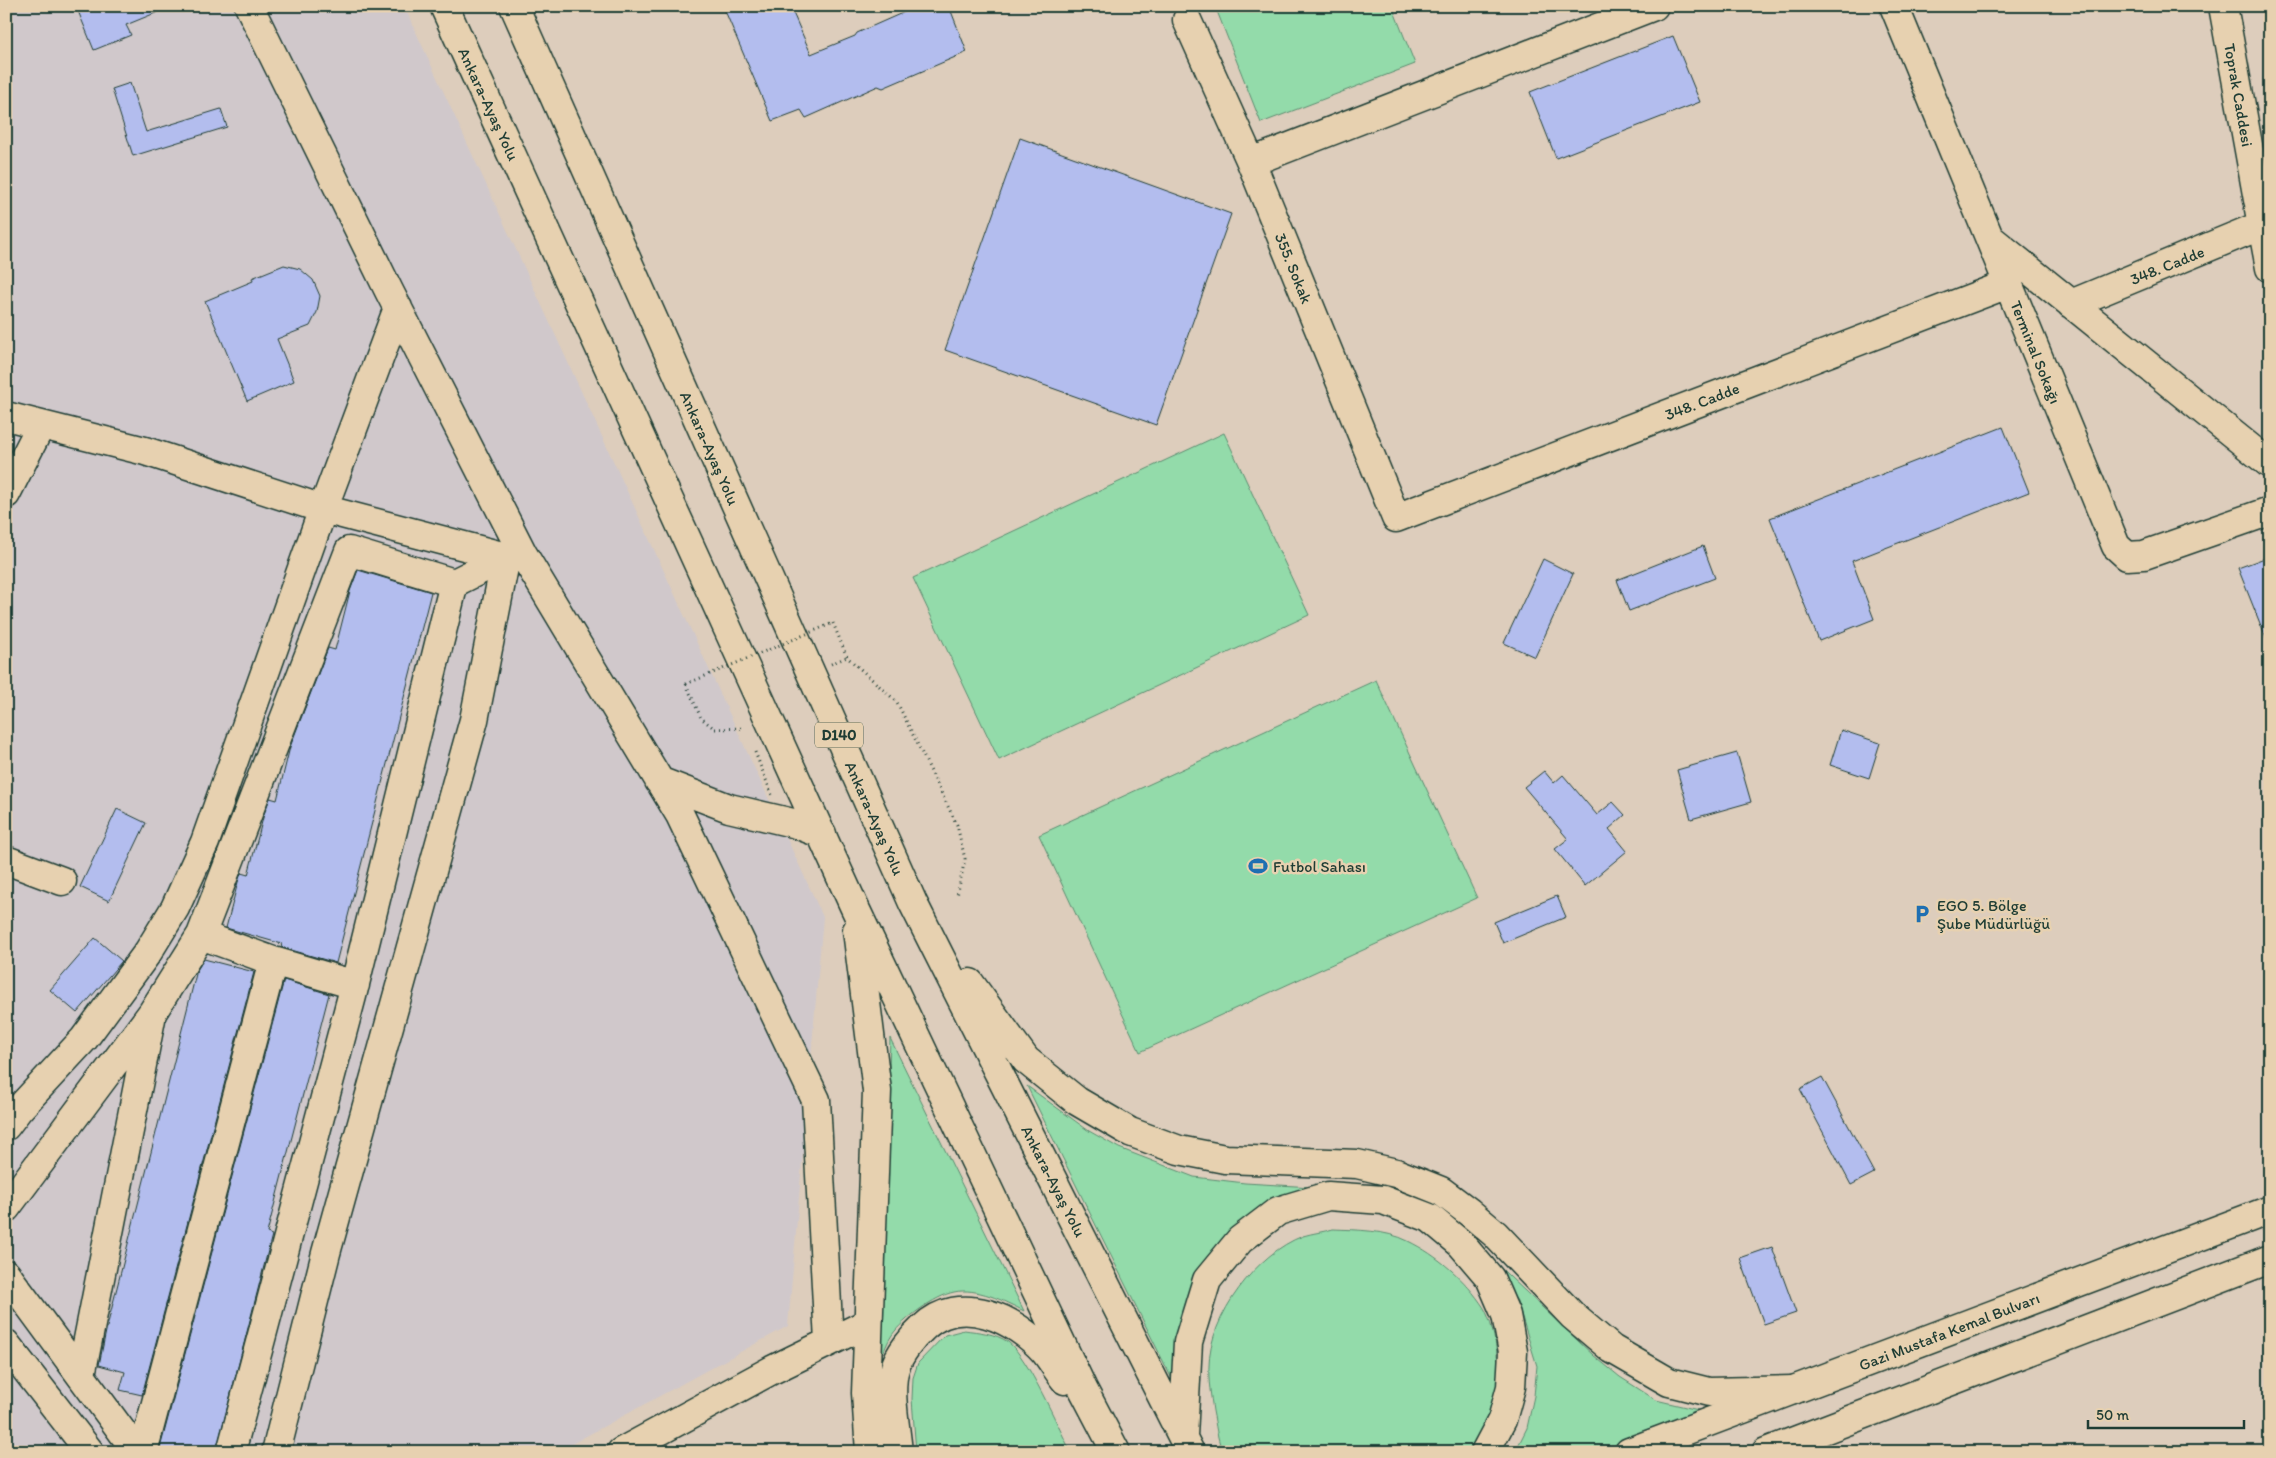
<svg xmlns="http://www.w3.org/2000/svg" width="2276" height="1458" viewBox="0 0 2276 1458" font-family="Itim,sans-serif">
	<style>
		.built { fill: #d0c8cb }
		.green { fill: #93dbaa; stroke: #598c6f }
		.building { fill: #b3bdee; stroke: #1f3d34 }
		.lines { fill: none; stroke-linecap: round; stroke-linejoin: round }
		.minor-casing { stroke: #1f3d34; stroke-width: 31 }
		.major-casing { stroke: #1f3d34; stroke-width: 31 }
		.highway-casing { stroke: #1f3d34; stroke-width: 31 }
		.path { stroke: #1f3d34; stroke-width: 3; stroke-dasharray: 1 4; stroke-linecap: butt }
		.minor { stroke: #e7d1b0; stroke-width: 28 }
		.major { stroke: #e7d1b0; stroke-width: 28 }
		.highway { stroke: #e7d1b0; stroke-width: 28 }
		.path-bridge { stroke: #1f3d34; stroke-width: 3; stroke-dasharray: 1 4; stroke-linecap: butt }
		.labels { text-anchor: middle; stroke-width: 5; stroke-linejoin: round; paint-order: stroke }
		.shield { fill: #e7d1b0; stroke: #5b6959; stroke-width: 1 }
		.shield-label { font-size: 15px; font-weight: bold; fill: #1f3d34 }
		.street-label { font-size: 16px; fill: #1f3d34; stroke: #e7d1b0 }
		.poi-label { font-size: 16px; fill: #1f3d34; stroke: #e7d1b0; text-anchor: start }
	</style>
	<rect width="100%" height="100%" fill="#ddcdbc"/>
	<filter id="ink" filterUnits="userSpaceOnUse"><feTurbulence type="fractalNoise" baseFrequency=".02" numOctaves="2"/><feDisplacementMap in="SourceGraphic" scale="10" xChannelSelector="R" yChannelSelector="G"/><feConvolveMatrix kernelMatrix="1 2 1 2 8 2 1 2 1" color-interpolation-filters="sRGB"/></filter>
	<g filter="url(#ink)">
		<path class="built" d="M6,6H404L823,917L788,1326L557,1452H6Z"/>
		<path class="green" d="M1215,6H1392L1415,64L1261,123Z
			M1224,433L1309,615L999,760L913,578Z
			M1376,680L1477,898L1140,1052L1039,835Z
			M890,1038L1024,1311C1004,1301 977,1287 954,1292C935,1296 903,1319 892,1335C887,1342 884,1352 880,1359Z
			M1027,1086L1089,1131L1119,1148L1194,1177L1245,1183L1380,1191L1245,1230L1173,1381Z
			M1333,1229C1356,1230 1387,1230 1408,1241C1437,1255 1466,1280 1484,1308C1497,1331 1503,1383 1495,1408C1490,1423 1479,1438 1472,1452H1223C1217,1439 1216,1425 1213,1411C1211,1396 1208,1381 1209,1366C1209,1316 1257,1253 1303,1236C1313,1233 1323,1232 1333,1229Z
			M1475,1244L1593,1355L1620,1377L1656,1400L1707,1412L1604,1452H1515L1527,1428L1534,1396L1537,1366L1517,1301Z
			M964,1330C979,1332 995,1333 1008,1342C1028,1357 1058,1427 1071,1452H916L912,1399L913,1378L918,1363L945,1335Z"/>
		<path class="building" d="M76,6H170V7L126,25L131,35L94,50Z
			M723,6H790L811,54L855,36L857,33L918,6H949L967,52L883,88L878,86L806,118L801,110L772,121Z
			M1673,36L1700,102L1556,158L1530,92Z
			M130,83L146,132L221,109L227,127L133,156L112,89Z
			M1020,138L1231,214L1156,425L945,350Z
			M284,265L300,269L313,280L320,296L317,312L310,326L277,339L294,381L247,401L205,301L253,281L252,278Z
			M2003,427L2029,492L1852,561L1874,619L1819,641L1770,518Z
			M1703,546L1715,578L1629,611L1617,580Z
			M2270,556V645L2269,646L2238,568Z
			M1543,559L1573,574L1535,657L1504,643Z
			M358,570L431,592L336,963L281,947L282,944L226,928L238,882L241,873L248,875L264,814L270,798L277,800L290,747L328,648L335,650L350,591Z
			M1841,730L1880,743L1869,778L1830,765Z
			M1737,753L1751,802L1691,819L1677,770Z
			M1544,771L1554,783L1563,775L1597,815L1613,802L1625,815L1609,829L1627,851L1585,886L1555,849L1568,839L1524,787Z
			M117,809L146,823L109,901L80,887Z
			M1557,896L1566,917L1503,943L1494,922Z
			M95,938L122,961L77,1013L50,990Z
			M204,959L254,972L142,1395L120,1390L125,1372L99,1365L106,1331L197,970Z
			M284,980L329,994L267,1233L272,1235L216,1452H159Z
			M1822,1077L1874,1173L1851,1185L1800,1089Z
			M1772,1247L1796,1313L1764,1324L1740,1258Z"/>
		<g class="lines">
			<g class="minor-casing">
				<path id="minor" d="M249,6L389,291L523,554
					M1894,6L2116,546L2127,556L2144,555L2270,511
					M2223,6L2258,200L2270,206
					M1187,20L1251,162L1396,518L2008,284
					M1251,162L1654,6
					M2259,209L2270,268
					M1991,239L2270,464
					M2071,304L2262,225
					M6,416L145,451L323,509L506,557L523,554L680,815L816,1100L829,1342
					M6,494L41,425
					M454,583L506,557
					M659,781L729,808L793,823L822,834
					M6,860L62,881
					M201,935L273,961L355,985
					M6,1126L18,1110L84,1039L148,952L175,908L205,842L323,509L398,308
					M6,1208L152,1013L201,935L349,551L454,583L352,996L231,1452
					M6,1274L137,1452
					M6,1344L90,1452
					M81,1375L151,1019
					M143,1452L273,961
					M276,1452L326,1253L474,720L506,557
					M621,1452L772,1370L868,1323"/>
			</g>
			<g class="major-casing">
				<path id="major" d="M1629,1452L2270,1210
					M1766,1452L2270,1259"/>
			</g>
			<g class="highway-casing">
				<path id="highway" d="M444,6L854,906L1083,1389L1116,1452
					M514,6L913,903L1190,1452
					M857,930L877,1091L866,1393L870,1452
					M970,983L1026,1060L1077,1101L1130,1132L1179,1150L1225,1159L1357,1164L1396,1173L1441,1191L1469,1212L1495,1234L1573,1316L1612,1349L1669,1382L1709,1392L1793,1390
					M1183,1436L1188,1342L1207,1280L1240,1240L1278,1211L1328,1196L1383,1200L1430,1218L1461,1244L1490,1278L1506,1315L1513,1352L1511,1387L1502,1420L1485,1452
					M898,1452C896,1428 888,1391 895,1368C899,1354 912,1338 923,1328C960,1292 1015,1318 1045,1352C1052,1361 1058,1371 1065,1380"/>
			</g>
			<path class="path" d="M833,623L847,657L897,702L957,825L965,859L957,896
				M831,664L847,657
				M686,684L701,718L715,729L745,728
				M755,752L772,795"/>
			<use href="#minor" class="minor"/>
			<use href="#major" class="major"/>
			<use href="#highway" class="highway"/>
			<path class="path-bridge" d="M686,684L833,623"/>
		</g>
	</g>
	<defs>
		<g id="stadium-bare" transform="scale(1.5)"><path d="M0-5a6.5 5 0 1 0 0 10a6.5 5 0 1 0 0-10ZM-3.5-1.8h7v3.6h-7Z" fill="#1f6fb2" stroke="#e7d1b0" stroke-width="2.5" paint-order="stroke"/></g>
		<g id="parking-bare" transform="scale(1.5)"><path d="M-3.5-5.5H1a3.5 3.5 0 0 1 0 7H-1V5.5H-3.5ZM-1-3.4V-.6H.8a1.4 1.4 0 0 0 0-2.8Z" fill="#1f6fb2" stroke="#e7d1b0" stroke-width="2.5" paint-order="stroke"/></g>
	</defs>
	<g fill-rule="evenodd">
		<use href="#stadium-bare" x="1258" y="866"/>
		<use href="#parking-bare" x="1922" y="914"/>
	</g>
	<g class="labels">
		<rect class="shield" x="815" y="722.5" width="48" height="25" rx="4"/>
		<g class="shield-label">
			<text x="839" y="740">D140</text>
		</g>
		<g class="street-label">
			<text transform="translate(2239 95) rotate(80)" y="6">Toprak Caddesi</text>
			<text transform="translate(489 104) rotate(65)" y="6">Ankara-Ayaş Yolu</text>
			<text transform="translate(2167 265) rotate(-22)" y="6">348. Cadde</text>
			<text transform="translate(1294 268) rotate(68)" y="6">355. Sokak</text>
			<text transform="translate(2036 352) rotate(68)" y="6">Terminal Sokağı</text>
			<text transform="translate(1702 401) rotate(-21)" y="6">348. Cadde</text>
			<text transform="translate(710 448) rotate(66)" y="6">Ankara-Ayaş Yolu</text>
			<text transform="translate(875 818) rotate(66)" y="6">Ankara-Ayaş Yolu</text>
			<text transform="translate(1054 1181) rotate(63)" y="6">Ankara-Ayaş Yolu</text>
			<text transform="translate(1949 1331) rotate(-21)" y="6">Gazi Mustafa Kemal Bulvarı</text>
		</g>
		<g class="poi-label">
			<text x="1273" y="872">Futbol Sahası</text>
			<text x="1937" y="911">EGO 5. Bölge<tspan x="1937" dy="18">Şube Müdürlüğü</tspan></text>
		</g>
	</g>
	<rect width="2276" height="1458" fill="none" stroke="#e7d1b0" stroke-width="25"/>
	<rect x="12" y="12" width="2251" height="1433" fill="none" stroke="#1f3d34" stroke-width="2" filter="url(#ink)"/>
	<path d="M2088 1420v8h156v-8" fill="none" stroke="#1f3d34" stroke-width="2.5"/>
	<text x="2096" y="1420" font-size="15" fill="#1f3d34" stroke="#e7d1b0" stroke-width="4" paint-order="stroke">50 m</text>
</svg>
